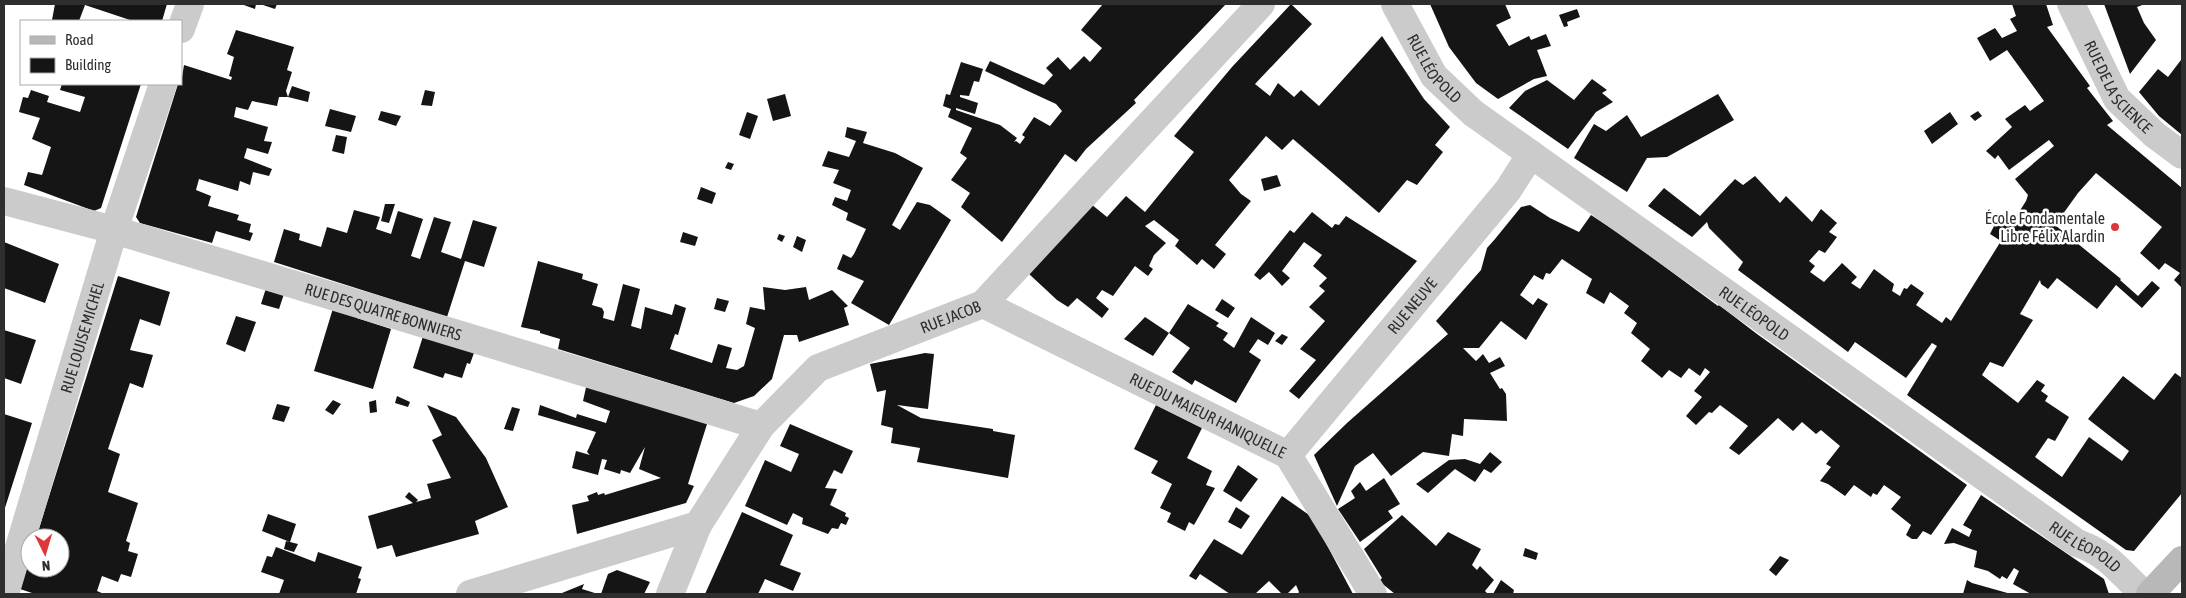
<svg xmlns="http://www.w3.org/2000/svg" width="2186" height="598" viewBox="0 0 2186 598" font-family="'Asap Condensed',sans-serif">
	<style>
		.building { fill: #151515 }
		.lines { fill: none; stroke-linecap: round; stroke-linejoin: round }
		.street { stroke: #cbcbcb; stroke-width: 28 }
		.secondary { stroke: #b8b8b8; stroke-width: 28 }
		.poi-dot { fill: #de373a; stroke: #fff; stroke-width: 2 }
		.labels { text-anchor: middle; stroke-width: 5; stroke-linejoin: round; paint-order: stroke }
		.street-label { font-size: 16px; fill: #2e2e2e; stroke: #fff }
		.poi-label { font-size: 16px; fill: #2e2e2e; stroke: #fff; text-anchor: end }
	</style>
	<rect width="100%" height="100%" fill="#fff"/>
	<path class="building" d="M55,4H167L162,21H133L85,5L79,21H56L52,20Z
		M241,4H256L255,9Z
		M260,4H277L275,9Z
		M1103,4H1226L1134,100L1136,103L1086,149L1076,162L1065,154L1002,242L961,207L970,193L951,180L967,158L960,153L972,128L948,117L951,109L943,106L946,94L950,95L961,62L983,69L979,82L974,81L969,96L960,95V97L978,103L975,114L956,108V110L1000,125L1017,138L1014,142L1016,141L1020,144L1025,137L1022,135L1034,117L1050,126L1062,111L1056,104L985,71L990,61L1044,85L1053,75L1046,68L1058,57L1070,70L1084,56L1090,62L1102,48L1081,30Z
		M1291,4L1312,24L1255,84L1270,96L1278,83L1294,97L1301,90L1319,106L1382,36L1424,99L1450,127L1435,145L1443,152L1417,185L1407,180L1379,213L1293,139L1282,150L1266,136L1229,180L1241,194L1251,201L1215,245L1226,254L1214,269L1202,259L1197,265L1175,246L1179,240L1154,220L1145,226L1166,243L1154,255L1149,266L1153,269L1148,276L1135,266L1113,296L1102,290L1096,298L1109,309L1102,318L1077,298L1068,307L1057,300L1028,273L1086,200L1107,217L1126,196L1145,212L1194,152L1174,136L1232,67Z
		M1430,4H1505L1511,18L1496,25L1509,46L1529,36L1531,40L1546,34L1551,46L1537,50L1547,76L1534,79L1498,99L1476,83L1449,47Z
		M2012,4H2046L2053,25L2047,27L2090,86L2087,88L2113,121L2107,125L2182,188V288L2174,280L2180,273L2165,263L2159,270L2140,253L2162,227L2096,173L2078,193L2055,225L2121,279L2120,280L2138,296L2152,281L2160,288L2142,308L2116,285L2097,309L2057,278L2048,289L2041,284L2040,280L2020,314L2033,320L2003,367L1990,362L1982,375L2018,403L2037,380L2045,385L2041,391L2048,396L2045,401L2069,417L2055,441L2048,438L2035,457L2062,477L2089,437L2122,461L2129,451L2088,419L2123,376L2154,400L2175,373L2182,378V493L2134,551L2126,550L1907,395L1937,346L1932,343L1906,378L1855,342L1848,352L1738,270L1743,262L1709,228L1707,222L1692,237L1648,206L1664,188L1700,216L1735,179L1743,185L1755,176L1780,203L1786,196L1812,222L1821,209L1837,223L1829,232L1837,237L1825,253L1819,250L1809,261L1815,266L1810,272L1824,282L1842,263L1857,277L1851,283L1860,289L1874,269L1894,284L1892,291L1900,296L1904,288L1907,289L1911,284L1924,293L1916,305L1942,323L1946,317L1951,321L2001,241L1990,234L1999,216L2012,223L2026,201L2028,195L2015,179L2054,146L2049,140L2009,170L1998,155L1995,159L1986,151L2012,127L2005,119L2025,105L2030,111L2044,101L2007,50L1990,61L1977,38L1995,28L2002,38L2017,31L2010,19L2016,16Z
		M2104,4H2145L2137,7L2144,23L2156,40L2130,74Z
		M1577,9L1580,17L1567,22L1568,26L1564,27L1559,15Z
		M236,30L294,47L287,70L292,72L286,91L288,97H279L277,106L252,101L248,110L236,107L234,117L268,127L264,141L272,142L268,154L247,148L244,158L272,169L269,176L253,172L250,185L240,181L238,191L199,179L196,190L211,196L208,206L239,215L237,220L251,224L249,232L253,233L250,241L216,231L212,243L140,223L136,217L178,84H181L184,65L231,80L232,77L229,76L234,57L227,54Z
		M2181,60L2182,61V135L2159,116L2139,92L2158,69L2168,77Z
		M1592,79L1607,90L1602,93L1613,102L1596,112L1568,149L1509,108L1525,91L1547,80L1574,100Z
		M62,84H141L101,208L94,211L24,185L28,172L42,175L51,147L32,139L40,118L19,112L23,97L28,98L31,90L49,96L47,102L80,112L85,97L60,90Z
		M292,86L310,92L308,102L288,97Z
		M425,90L435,92L432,106L421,105Z
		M785,94L791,116L773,121L767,99Z
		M1718,94L1734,120L1667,157L1647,158L1627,192L1574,158L1594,124L1606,131L1627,115L1641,137Z
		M330,109L356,116L351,132L325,126Z
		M381,111L401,116L396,126L378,120Z
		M1978,111L1982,116L1975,121L1970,116Z
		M747,112L758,116L750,139L739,135Z
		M1950,112L1958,124L1932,144L1924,131Z
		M847,127L867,132L863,143L895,153L923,168L892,225L900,230L917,202L930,205L951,220L889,325L851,303L864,281L837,269L843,254L851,258L854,254L866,229L846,220L848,213L832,205L835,197L847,201L851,190L833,183L839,170L822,166L828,151L849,157L856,141L845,137Z
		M336,135L347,137L344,154L332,151Z
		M728,162L734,164L731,170L725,168Z
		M1277,175L1281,186L1264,191L1261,179Z
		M701,187L716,193L712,204L697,199Z
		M385,204H395L389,223L381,221Z
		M1530,205L1550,218L1579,232L1591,215L1623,236L1718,306L1719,305L1757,334L1967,485L1931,535L1923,531L1917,539H1912L1906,535L1911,525L1891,509L1901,497L1884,485L1877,495L1873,493L1871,497L1854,485L1845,496L1828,484L1820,481L1831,467L1826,464L1840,446L1821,430L1816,434L1802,422L1793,431L1778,418L1739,455L1729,448L1748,426L1720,405L1712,413L1709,412L1696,425L1686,416L1702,397L1694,391L1710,372L1705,368L1700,376L1689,368L1681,378L1669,370L1662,378L1641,361L1650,349L1631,333L1637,323L1624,313L1629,306L1610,292L1604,304L1586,293L1592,279L1562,259L1550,274L1546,273L1543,280L1534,275L1520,295L1533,305L1538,298L1548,304L1526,340L1501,321L1479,348H1463L1476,361L1483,354L1489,363L1500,357L1505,366L1490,373L1500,389L1502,388L1506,394L1507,421L1464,419L1463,436L1452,434L1449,456L1423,452L1391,476L1373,453L1355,466L1337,506L1314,455L1347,423L1448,334L1436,321L1481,270L1487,248L1495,239L1521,207Z
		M354,210L380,217L376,229L391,234L398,211L423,219L411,256L420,259L434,217L451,222L441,252L461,259L473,220L497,227L484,267L465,261L447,317L274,262L284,229L300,234L299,240L321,247L327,227L347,233Z
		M1312,212L1332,228L1335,224L1339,225L1346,216L1417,261L1299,399L1289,391L1316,360L1300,349L1325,321L1309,307L1325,291L1319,286L1327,278L1313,266L1322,255L1304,242L1282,271L1290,278L1282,286L1269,272L1260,280L1254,275L1290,230L1294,233Z
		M683,232L698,237L695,246L680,242Z
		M779,234L785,236L782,242L777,239Z
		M797,236L806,240L802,252L793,247Z
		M4,242L59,264L45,303L4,288Z
		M538,261L583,274L582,279L598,284L592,305L602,308L604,312L603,318L614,321L623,284L640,289L631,326L641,329L645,307L672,315L675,304L686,308L678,335L675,334L670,349L712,363L718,344L732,348L726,368L737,370L744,366L755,328L746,324L750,307L765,310L763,287L785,290L806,287L809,300L832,290L848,306L844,308L849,325L799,342L797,335H784L772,379L754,396L734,403L558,349L560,339L540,333V331L521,327Z
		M118,276L170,292L160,326L140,319L130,350L153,355L143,388L130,383L108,449L120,454L108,492L138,503L126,541L130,543L128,551L138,554L131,577L121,574L118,582L102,576L97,591L104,594H35L20,589L30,558V568H60V538H36Z
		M267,285L285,291L279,309L261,304Z
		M717,298L729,301L725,312L714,309Z
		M1222,299L1235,308L1228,318L1215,310Z
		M1188,304L1219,323L1216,326L1228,333L1223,340L1234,348L1251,317L1275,333L1268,345L1258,339L1249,352L1261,360L1236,403L1195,380L1192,385L1172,372L1190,348L1169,333Z
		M334,305L358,313L357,318L391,329L373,389L314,371Z
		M236,316L256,322L245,352L226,344Z
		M1145,317L1169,333L1153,356L1124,339Z
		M4,330L36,340L21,384L4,378Z
		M424,333L475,350L470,364L467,363L462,378L445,373L443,378L413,368Z
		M1282,334L1288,337L1282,345L1275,341Z
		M925,353L934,354L928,409L897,405L921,418L993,429V431L1015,435L1008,478L917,462L920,448L891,443L893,428L881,425L886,390L877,392L870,364Z
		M587,383L708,421L688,484L694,486L686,503L577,534L572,505L589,501L587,496L597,492L598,495L604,493L605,495L661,478L639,469L645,447L630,473L621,470L620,474L604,469L607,460L602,459L598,475L572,468L576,451L590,455L587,452L596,432L538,415L540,405L576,418L577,414L606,423L610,411L583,401Z
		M397,396L410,402L408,407L395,403Z
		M333,400L341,404L333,415L325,410Z
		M376,400L377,412L370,413L369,402Z
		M277,404L290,407L284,422L272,419Z
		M427,405L456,417L486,458L508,507L475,521L479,534L396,557L392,545L377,549L368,516L413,503L405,497L409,492L418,500L416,502L431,498L427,484L451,478L432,440L442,435Z
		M1156,405L1202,428L1187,458L1212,471L1206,485L1215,488L1194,525L1189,522L1185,531L1167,522L1171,513L1160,508L1172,484L1151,473L1158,461L1134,449Z
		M512,407L520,409L513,431L504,429Z
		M4,414L32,423L4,511Z
		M790,424L853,451L842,474L834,470L825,488L837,489L830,505L846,513L845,516L849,518L846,525L841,523L838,529L832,528L828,534L802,524L803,518L793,513L787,525L745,506L765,460L791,472L799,454L780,446Z
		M1490,452L1502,462L1491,473L1484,469L1475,482L1455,469L1428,493L1416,484L1449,460L1465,459L1480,464Z
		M1238,465L1258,479L1241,502L1223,491Z
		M1384,478L1400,504L1388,511L1393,518L1360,542L1338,509L1355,498L1351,491L1360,482L1366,491Z
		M1981,495L2104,579L2109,594H2031L2013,584L2019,571L2014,568L2007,579L2002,576L2000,579L1988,571L1974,567L1977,551L1954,543L1944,544L1952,528L1969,537L1972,530L1963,525Z
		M1282,496L1312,517L1353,594H1298L1299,592L1296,585L1287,594H1282L1269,581L1255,594H1230L1200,574L1196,580L1189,576L1214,539L1242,555Z
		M1236,507L1250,516L1241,529L1228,522Z
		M742,512L793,535L780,565L801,573L793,591L765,579L758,594H705Z
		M268,514L296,524L290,542L262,531Z
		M1402,515L1436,546L1448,532L1481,549L1472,565L1477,570L1480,566L1494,580L1485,591L1488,594H1395L1379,581L1382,578L1364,549Z
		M286,541L298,544L294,552L284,549Z
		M276,547L315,562L318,552L362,567L358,578L361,579L356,594H279L284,580L261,572L267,556L272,557Z
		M1525,548L1538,553L1536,560L1523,556Z
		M1780,556L1789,560L1776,576L1769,570Z
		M617,570L650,582L644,594H601L608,574Z
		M1501,580L1514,590L1513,594H1493Z
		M1967,580L1972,583L2011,594H1963Z
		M584,584L582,589L598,594L562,593Z"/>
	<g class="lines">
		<g class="street">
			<path id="s1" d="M1395,4L1434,76L1473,113L2077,543C2110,554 2120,573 2144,594"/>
			<path id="s2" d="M2071,4L2117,99L2155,135L2182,155"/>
			<path d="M181,29L190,4"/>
			<path id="s3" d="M4,201L114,230L761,426"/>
			<path id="s4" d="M983,304L1288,455L1373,594"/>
			<path id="s5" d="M1288,455L1508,190L1531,154"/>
			<path id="s6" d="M5,594L114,230L163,84"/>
			<path d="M470,594L698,525"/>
			<path id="s7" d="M670,594L698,525L761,426L818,368L983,304L1261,4"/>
		</g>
		<path class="secondary" d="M2150,594L2182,560"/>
	</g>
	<circle class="poi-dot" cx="2115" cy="227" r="5"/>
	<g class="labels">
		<g class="street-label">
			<text dy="6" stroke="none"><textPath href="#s1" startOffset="76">RUE LÉOPOLD</textPath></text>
			<text dy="6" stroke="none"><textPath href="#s2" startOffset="96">RUE DE LA SCIENCE</textPath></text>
			<text dy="6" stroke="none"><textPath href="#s5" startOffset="194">RUE NEUVE</textPath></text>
			<text dy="6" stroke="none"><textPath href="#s3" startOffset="395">RUE DES QUATRE BONNIERS</textPath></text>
			<text dy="6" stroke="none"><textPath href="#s1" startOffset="481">RUE LÉOPOLD</textPath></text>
			<text dy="6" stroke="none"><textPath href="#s7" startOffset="415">RUE JACOB</textPath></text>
			<text dy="6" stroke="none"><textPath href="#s6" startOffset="268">RUE LOUISE MICHEL</textPath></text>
			<text dy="6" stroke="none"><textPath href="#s4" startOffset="251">RUE DU MAIEUR HANIQUELLE</textPath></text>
			<text dy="6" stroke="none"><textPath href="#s1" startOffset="886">RUE LÉOPOLD</textPath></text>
		</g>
		<g class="poi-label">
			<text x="2105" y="224">École Fondamentale<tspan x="2105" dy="18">Libre Félix Alardin</tspan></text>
		</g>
	</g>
	<rect width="2186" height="598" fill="none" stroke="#2e2e2e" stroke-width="10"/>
	<rect x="20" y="20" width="162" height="65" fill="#ffffff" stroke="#ababab"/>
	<rect x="30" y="36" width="25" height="8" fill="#b8b8b8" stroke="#ababab"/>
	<text x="65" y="45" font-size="15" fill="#2e2e2e">Road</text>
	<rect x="30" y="58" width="25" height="15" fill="#151515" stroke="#ababab"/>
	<text x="65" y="70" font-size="15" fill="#2e2e2e">Building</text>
	<g transform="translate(45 553) rotate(175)"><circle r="24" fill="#ffffff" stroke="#ababab"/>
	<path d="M0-4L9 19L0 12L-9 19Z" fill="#de373a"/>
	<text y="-8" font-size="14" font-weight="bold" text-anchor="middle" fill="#2e2e2e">N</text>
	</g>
</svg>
